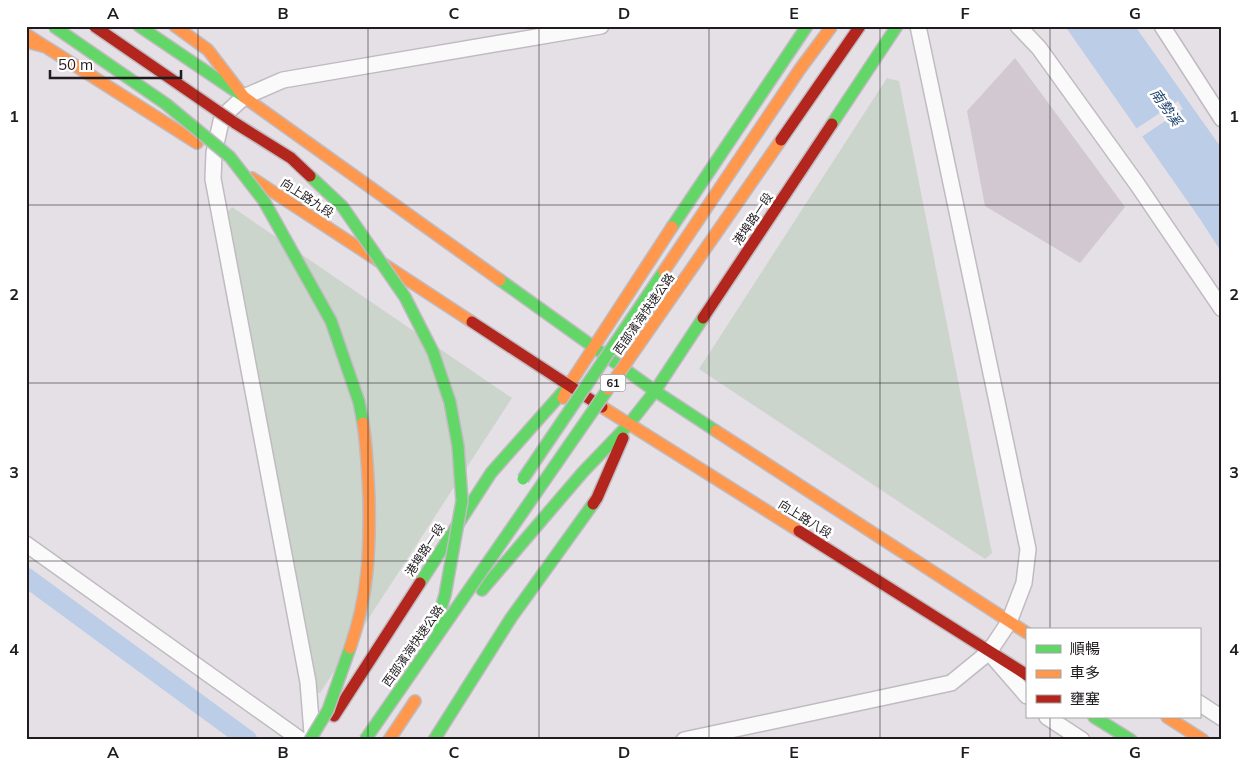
<svg xmlns="http://www.w3.org/2000/svg" width="1248" height="766" viewBox="0 0 1248 766" font-family="Mulish,'Noto Sans TC',sans-serif">
	<style>
		.green { fill: #cbd5cc }
		.water { fill: #bbcde7 }
		.pier { fill: #e5dfe6 }
		.lines { fill: none; stroke-linecap: round; stroke-linejoin: round }
		.canal { stroke: #bbcde7; stroke-width: 19 }
		.building { fill: #d1c8d2 }
		.street-casing { stroke: #c0bbc1; stroke-width: 18 }
		.fast-casing { stroke: #c0bbc1; stroke-width: 14 }
		.slow-casing { stroke: #c0bbc1; stroke-width: 14 }
		.jam-casing { stroke: #c0bbc1; stroke-width: 14 }
		.street { stroke: #fbfafb; stroke-width: 15 }
		.fast { stroke: #63d668; stroke-width: 11 }
		.slow { stroke: #ff974d; stroke-width: 11 }
		.jam { stroke: #b3261e; stroke-width: 11 }
		.fast-bridge-casing { stroke: #c0bbc1; stroke-width: 14; stroke-linecap: butt }
		.slow-bridge-casing { stroke: #c0bbc1; stroke-width: 14; stroke-linecap: butt }
		.jam-bridge-casing { stroke: #c0bbc1; stroke-width: 14; stroke-linecap: butt }
		.fast-bridge { stroke: #63d668; stroke-width: 11 }
		.slow-bridge { stroke: #ff974d; stroke-width: 11 }
		.jam-bridge { stroke: #b3261e; stroke-width: 11 }
		.grid { fill: none; stroke: #1f1b1f; stroke-width: 1; stroke-opacity: 0.55 }
		.labels { text-anchor: middle; stroke-width: 5; stroke-linejoin: round; paint-order: stroke }
		.shield { fill: #fff; stroke: #625f62; stroke-width: 1 }
		.shield-label { font-size: 11px; font-weight: bold; fill: #1f1b1f }
		.street-label { font-size: 12px; fill: #1f1b1f; stroke: #fff }
		.water-label { font-size: 14px; font-style: italic; fill: #1a3f6b; stroke: #fff }
		.neatline { fill: none; stroke: #1f1b1f; stroke-width: 2 }
		.grid-label { font-size: 16px; text-anchor: middle; font-weight: bold; fill: #1f1b1f }
	</style>
	<rect width="100%" height="100%" fill="#e5dfe6"/>
	<path class="green" d="M887,78L899,81L992,553L985,559L699,369Z
		M232,207L512,398L320,693L312,692L225,215Z"/>
	<path class="water" d="M1065,26H1135L1222,149V253L1200,219Z"/>
	<path class="pier" d="M1178,101L1183,109L1140,138L1134,130Z"/>
	<g class="lines">
		<path class="canal" d="M26,577L248,740"/>
	</g>
	<path class="building" d="M1015,58L1125,207L1080,263L985,206L967,111Z"/>
	<g class="lines">
		<g class="street-casing">
			<path id="street" d="M1018,26L1039,48L1137,184L1222,309
				M1162,26L1222,119
				M26,544L301,740
				M995,659L1027,696
				M1199,703L1222,718
				M1047,717L1082,740
				M312,733L308,682L213,179L214,153L222,117L244,97L283,80L601,26
				M684,740L951,683L989,652L1009,622L1024,583L1028,549L918,26"/>
		</g>
		<g class="fast-casing">
			<path id="fast" d="M139,26L244,97
				M832,124L897,26
				M672,227L807,26
				M500,280L655,391L716,431
				M420,583L491,473L569,385
				M482,590L583,472L629,424L655,391L703,318
				M1094,717L1131,740
				M434,740L511,618L593,504"/>
		</g>
		<g class="slow-casing">
			<path id="slow" d="M175,26L208,50L244,97L500,280
				M26,34L46,47
				M31,43L46,47L197,143
				M252,178L472,322
				M563,398L569,385L672,227
				M602,407L799,531
				M716,431L1027,633
				M1167,717L1203,740
				M389,740L415,701"/>
		</g>
		<g class="jam-casing">
			<path id="jam" d="M703,318L832,124
				M472,322L602,407
				M593,504L597,498L623,438
				M799,531L1027,675
				M334,716L420,583"/>
		</g>
		<use href="#street" class="street"/>
		<use href="#fast" class="fast"/>
		<use href="#slow" class="slow"/>
		<use href="#jam" class="jam"/>
		<g class="fast-bridge-casing">
			<path id="fast-bridge" d="M53,26L166,104L230,157L264,201L331,321L359,402L363,423
				M310,176L342,206L405,297L433,352L450,402L458,446L462,501L445,595L436,625
				M523,479L664,271
				M310,740L328,710L350,648
				M365,740L608,389"/>
		</g>
		<g class="slow-bridge-casing">
			<path id="slow-bridge" d="M664,271L800,69L832,26
				M608,389L781,140
				M350,648C368,597 370,553 369,500C368,474 367,449 363,423"/>
		</g>
		<g class="jam-bridge-casing">
			<path id="jam-bridge" d="M94,26L235,123L291,158L310,176
				M781,140L860,26"/>
		</g>
		<use href="#fast-bridge" class="fast-bridge"/>
		<use href="#slow-bridge" class="slow-bridge"/>
		<use href="#jam-bridge" class="jam-bridge"/>
	</g>
	<path class="grid" d="M198,26V740M368,26V740M539,26V740M709,26V740M880,26V740M1050,26V630M26,205H1222M26,383H1222M26,561H1222M1050,717V740"/>
	<g class="labels">
		<rect class="shield" x="600.5" y="374.5" width="25" height="17" rx="4"/>
		<g class="shield-label">
			<text x="613" y="387">61</text>
		</g>
		<g class="street-label">
			<text transform="translate(307 198) rotate(33)" y="4">向上路九段</text>
			<text transform="translate(753 219) rotate(-56)" y="4">港埠路一段</text>
			<text transform="translate(644 314) rotate(-55)" y="4">西部濱海快速公路</text>
			<text transform="translate(805 519) rotate(32)" y="4">向上路八段</text>
			<text transform="translate(425 550) rotate(-57)" y="4">港埠路一段</text>
			<text transform="translate(413 646) rotate(-55)" y="4">西部濱海快速公路</text>
		</g>
		<g class="water-label">
			<text transform="translate(1166 107) rotate(55)" y="5">南勢溪</text>
		</g>
	</g>
	<rect width="1248" height="766" fill="none" stroke="#ffffff" stroke-width="55"/>
	<rect x="1026" y="628" width="175" height="90" fill="#ffffff" stroke="#a5a4a5"/>
	<rect x="1036" y="645" width="25" height="8" fill="#63d668" stroke="#a5a4a5"/>
	<text x="1070" y="654" font-size="15" fill="#1f1b1f">順暢</text>
	<rect x="1036" y="670" width="25" height="8" fill="#ff974d" stroke="#a5a4a5"/>
	<text x="1070" y="678" font-size="15" fill="#1f1b1f">車多</text>
	<rect x="1036" y="695" width="25" height="8" fill="#b3261e" stroke="#a5a4a5"/>
	<text x="1070" y="704" font-size="15" fill="#1f1b1f">壅塞</text>
	<path d="M50 70v8h131v-8" fill="none" stroke="#1f1b1f" stroke-width="2.5"/>
	<text x="58" y="70" font-size="15" fill="#1f1b1f" stroke="#ffffff" stroke-width="4" paint-order="stroke">50 m</text>
	<rect x="28" y="28" width="1192" height="710" class="neatline"/>
	<g class="grid-label">
		<text x="113" y="19">A</text>
		<text x="283" y="19">B</text>
		<text x="454" y="19">C</text>
		<text x="624" y="19">D</text>
		<text x="794" y="19">E</text>
		<text x="965" y="19">F</text>
		<text x="1135" y="19">G</text>
		<text x="14" y="122">1</text>
		<text x="1234" y="122">1</text>
		<text x="14" y="300">2</text>
		<text x="1234" y="300">2</text>
		<text x="14" y="478">3</text>
		<text x="1234" y="478">3</text>
		<text x="14" y="655">4</text>
		<text x="1234" y="655">4</text>
		<text x="113" y="758">A</text>
		<text x="283" y="758">B</text>
		<text x="454" y="758">C</text>
		<text x="624" y="758">D</text>
		<text x="794" y="758">E</text>
		<text x="965" y="758">F</text>
		<text x="1135" y="758">G</text>
	</g>
</svg>
